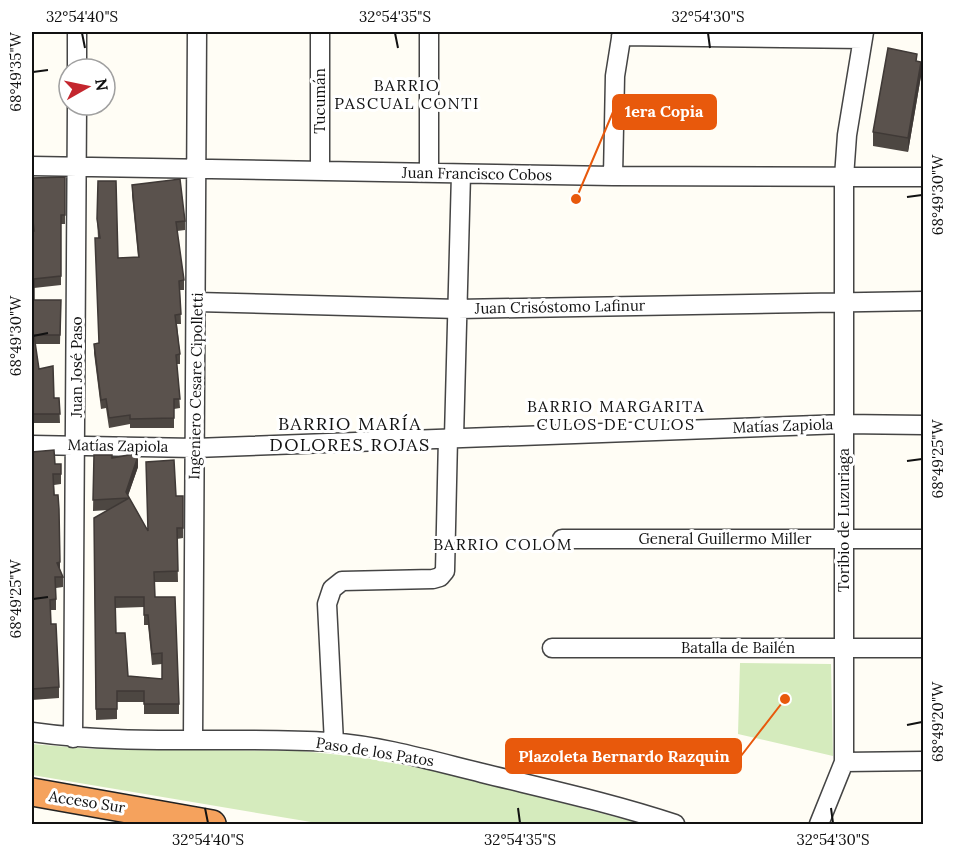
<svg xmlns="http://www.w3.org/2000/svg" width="955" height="856" viewBox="0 0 955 856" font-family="Lora,serif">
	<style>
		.green { fill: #d5ebbd }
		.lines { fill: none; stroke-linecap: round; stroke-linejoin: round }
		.minor-casing { stroke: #444; stroke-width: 21 }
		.highway-casing { stroke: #222; stroke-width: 30 }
		.minor { stroke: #fff; stroke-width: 18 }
		.highway { stroke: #f5a25d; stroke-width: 27 }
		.wall { fill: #4d4742; fill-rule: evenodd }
		.shaded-wall { fill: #3f3936 }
		.building { fill: #5a524d; stroke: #3f3936; stroke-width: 1.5; fill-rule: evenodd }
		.ticks { fill: none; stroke: #111; stroke-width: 2 }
		.labels { text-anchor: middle; stroke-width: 6; stroke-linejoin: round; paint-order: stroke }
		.street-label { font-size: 15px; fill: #111; stroke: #fff }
		.neighbourhood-label { font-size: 16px; letter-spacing: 1.5px; fill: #111; stroke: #fff }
		.quarter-label { font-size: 18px; letter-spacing: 1.5px; fill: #111; stroke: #fff }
		.leader { fill: none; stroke: #e8590c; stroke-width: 2 }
		.callout-dot { fill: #e8590c; stroke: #fff; stroke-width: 2 }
		.callout { fill: #e8590c; stroke: #e8590c; stroke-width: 2 }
		.callout-label { font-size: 16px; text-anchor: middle; font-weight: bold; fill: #fff }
		.neatline { fill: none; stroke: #111; stroke-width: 2 }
		.ticks-label { font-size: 15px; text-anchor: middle; fill: #111 }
	</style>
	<rect width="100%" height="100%" fill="#fffdf5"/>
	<path class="green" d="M740,663L831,664L833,756L738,734Z
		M32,744L93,749L301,751L360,757L452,774L642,824H323L32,775Z"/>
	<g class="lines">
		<g class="minor-casing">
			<path id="minor" d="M77,32V69
				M320,32V170
				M429,32V173
				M621,36L863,39
				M32,166L613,176L924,177
				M613,176L615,76L622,32
				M197,302L458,309L924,301
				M454,437L461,174
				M32,445L195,448L844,424L924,425
				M562,539H924
				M552,648H924
				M32,732C131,746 231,736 331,742C382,746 433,761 482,773C547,789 612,803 675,824
				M73,738L77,105
				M193,740L197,32
				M334,743L327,604L332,589L342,581L433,579L440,577L445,571L448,438
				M844,762L924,761
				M819,824L844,762V177L847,135L864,32"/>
		</g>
		<g class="highway-casing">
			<path id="highway" d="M32,792L212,824"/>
		</g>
		<use href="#minor" class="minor"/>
		<use href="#highway" class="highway"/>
	</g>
	<path class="wall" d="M917,61L921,76L908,152L873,146V132Z
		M65,177V224H61V285L34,288V300H61L60,344H35L39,369L54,398H59L60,423H32V231H34L32,219V178Z
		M132,185L185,221V230L177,231L184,280V290H180L181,324H177L180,354V364H177L180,408L174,409V428H130V424L109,428L106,408L101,409L94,353V344L99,343L98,238L97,219L118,258L138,257L132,195Z
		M32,452L55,464H61V484L54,485L60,571L63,577V587L56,588V610H50L51,624L59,687V698L32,700Z
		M94,455L112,458L134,456L138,467L128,496L148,531L176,496H183V538L177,539L178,582H154L155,597L179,704V714H144V702H117V719L96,720L94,518L109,510L93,511ZM144,607V625H148L152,665L162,664V679L128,676L116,633L115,608Z"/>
	<path class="shaded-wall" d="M921,62V76L908,152V138Z
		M138,456V467L127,498L126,492Z
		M60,562V572L57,563Z"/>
	<path class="building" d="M888,48L917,54L916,61L921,62L908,138L873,132Z
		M65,177V215H61V276L34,279V300H61L60,335H34L39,369L53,366L54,398H59L60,414H32V231H34L32,210V178Z
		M180,179L185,221L176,222L184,280L179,281L181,314L175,315L180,354L176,355L180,399H174V418L130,419V415L109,418L106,399L101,400L94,344L99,343L95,238H100L97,219L98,181H116L118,258L139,257L132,185Z
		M54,450L55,464H61V474H53L54,495H58L59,509L60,562L57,563L63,577H55L56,599L50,600L51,624H56L59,687L32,689V452Z
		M134,454V456H138L126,492L148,531L146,462L174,460L176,496H183V528H177L178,571L154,572L155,597H175L179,704H144V691H117V709H96L94,518L129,498L93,500L94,455H112V458ZM115,597H144V615H148L152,654L162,653V679L128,676L125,633H116Z"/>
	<path class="ticks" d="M82,33L85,48M395,33L398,48M708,33L710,48M33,72L48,70M907,197L922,195M33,336L48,333M907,461L922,459M33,599L48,597M907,725L922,722M205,808L208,823M518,808L520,823M831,808L833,823"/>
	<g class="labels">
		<g class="street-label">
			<text transform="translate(320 101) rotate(-90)" y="5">Tucumán</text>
			<text transform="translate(477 174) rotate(1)" y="5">Juan Francisco Cobos</text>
			<text transform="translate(560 307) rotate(-1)" y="5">Juan Crisóstomo Lafinur</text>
			<text transform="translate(77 367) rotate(-90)" y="5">Juan José Paso</text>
			<text transform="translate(196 386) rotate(-89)" y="5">Ingeniero Cesare Cipolletti</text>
			<text transform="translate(783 426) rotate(-2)" y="5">Matías Zapiola</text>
			<text transform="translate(118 446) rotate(1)" y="5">Matías Zapiola</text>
			<text transform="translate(844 520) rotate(-90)" y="5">Toribio de Luzuriaga</text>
			<text x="725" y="544">General Guillermo Miller</text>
			<text x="738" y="653">Batalla de Bailén</text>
			<text transform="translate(375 752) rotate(9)" y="5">Paso de los Patos</text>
			<text transform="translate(87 802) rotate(9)" y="5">Acceso Sur</text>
		</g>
		<g class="neighbourhood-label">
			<text x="407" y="91">BARRIO<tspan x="407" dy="18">PASCUAL CONTI</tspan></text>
			<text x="616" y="412">BARRIO MARGARITA<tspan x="616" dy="18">CULOS DE CULOS</tspan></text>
			<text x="503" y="550">BARRIO COLOM</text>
		</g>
		<g class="quarter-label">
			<text x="350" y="430">BARRIO MARÍA<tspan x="350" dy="21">DOLORES ROJAS</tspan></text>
		</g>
	</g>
	<path class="leader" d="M576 199L613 112M785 699L741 756"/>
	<g class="callout-dot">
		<circle cx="576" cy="199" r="6"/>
		<circle cx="785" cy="699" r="6"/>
	</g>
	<g class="callout">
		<rect x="613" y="95" width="103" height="34" rx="6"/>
		<rect x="506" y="739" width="235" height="34" rx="6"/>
	</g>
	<g class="callout-label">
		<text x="664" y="117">1era Copia</text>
		<text x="624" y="762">Plazoleta Bernardo Razquin</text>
	</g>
	<rect width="955" height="856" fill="none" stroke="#ffffff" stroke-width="66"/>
	<g transform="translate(87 87) rotate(81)"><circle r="28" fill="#ffffff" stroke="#a0a0a0" stroke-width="1.5"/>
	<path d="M0-4.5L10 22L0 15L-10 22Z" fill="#c4262e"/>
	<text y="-9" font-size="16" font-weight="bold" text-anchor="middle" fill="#111111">N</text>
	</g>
	<rect x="33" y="33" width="889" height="790" class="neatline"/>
	<g class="ticks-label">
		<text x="82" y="22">32°54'40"S</text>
		<text x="395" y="22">32°54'35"S</text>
		<text x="708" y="22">32°54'30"S</text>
		<text transform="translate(16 72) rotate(-90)" y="5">68°49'35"W</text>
		<text transform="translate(938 195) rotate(-90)" y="5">68°49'30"W</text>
		<text transform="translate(16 336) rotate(-90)" y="5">68°49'30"W</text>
		<text transform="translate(938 459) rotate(-90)" y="5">68°49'25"W</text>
		<text transform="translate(16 599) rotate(-90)" y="5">68°49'25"W</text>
		<text transform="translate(938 722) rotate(-90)" y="5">68°49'20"W</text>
		<text x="208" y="845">32°54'40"S</text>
		<text x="520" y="845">32°54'35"S</text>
		<text x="833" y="845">32°54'30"S</text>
	</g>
</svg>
